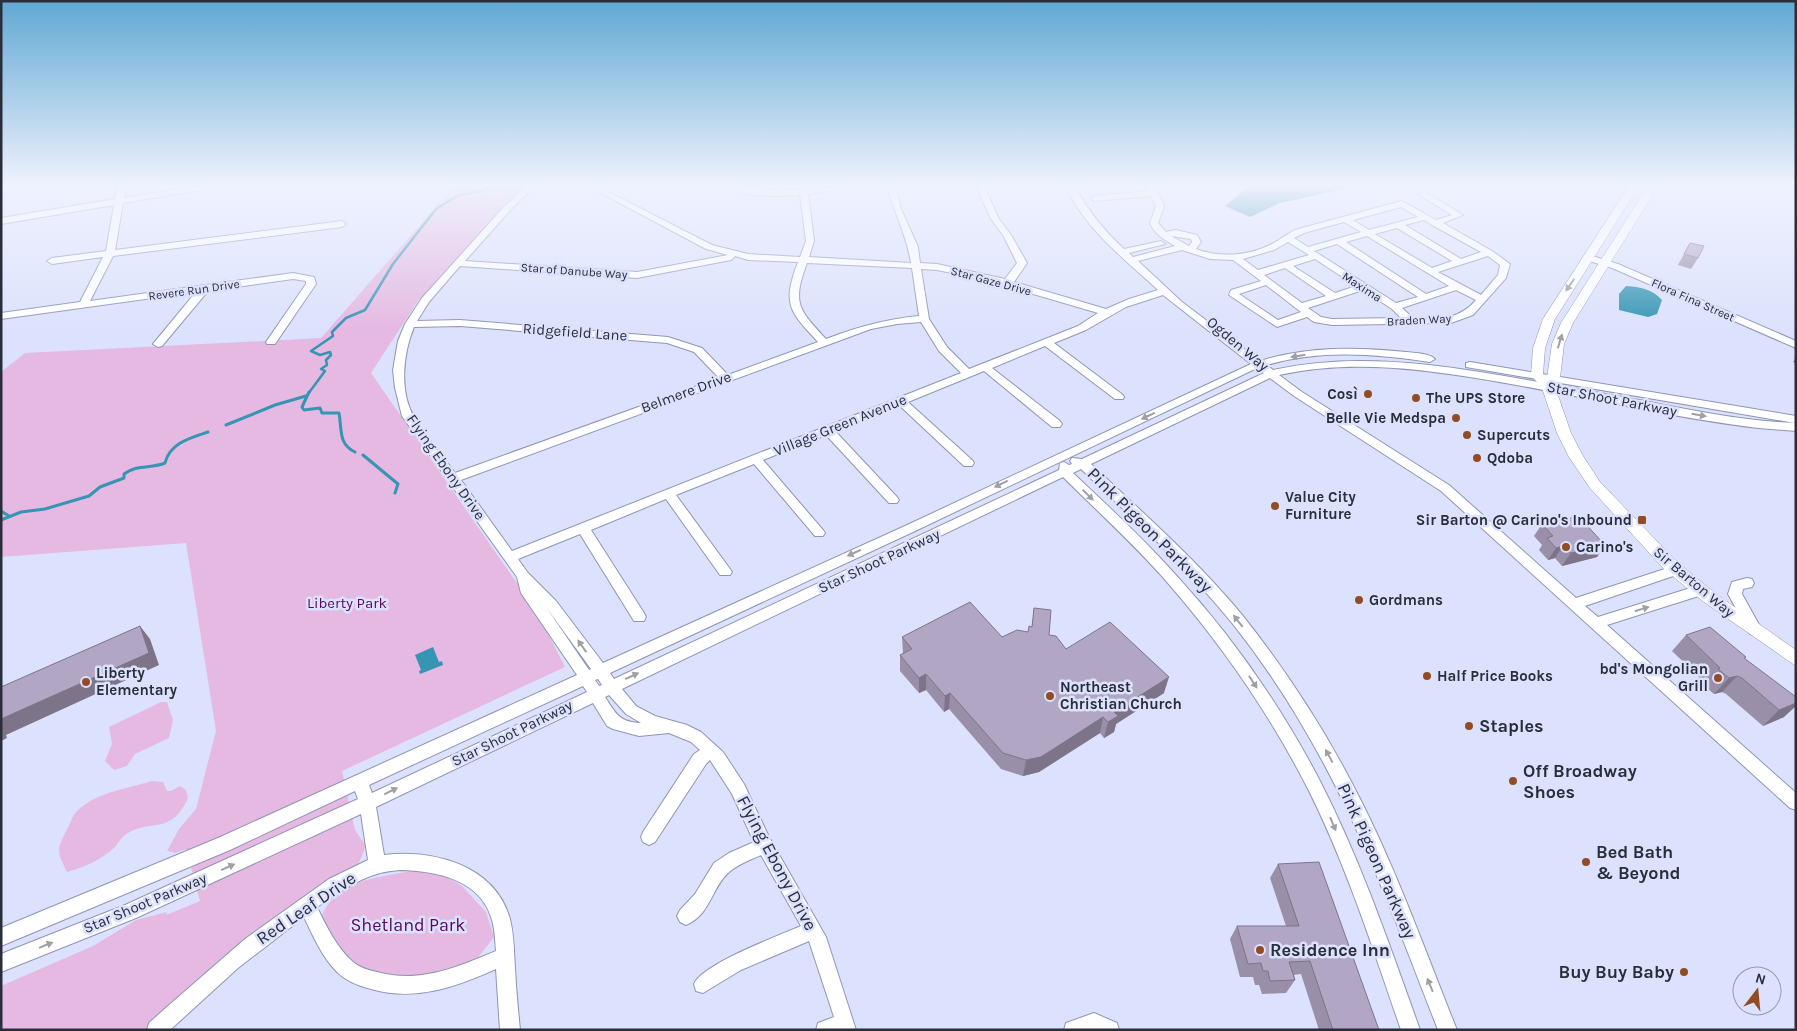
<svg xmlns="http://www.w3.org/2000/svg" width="1797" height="1031" viewBox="0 0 1797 1031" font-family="Karla,sans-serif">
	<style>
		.green { fill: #e5b9e2 }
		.water { fill: #3595b3 }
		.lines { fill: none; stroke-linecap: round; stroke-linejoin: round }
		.stream-far1 { stroke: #3595b3; stroke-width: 2.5 }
		.stream { stroke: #3595b3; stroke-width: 3 }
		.minor-casing { stroke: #8e95b4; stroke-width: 2 }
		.major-casing { stroke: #8e95b4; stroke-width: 1 }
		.minor { fill: #fff; fill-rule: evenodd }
		.major { fill: #fff; fill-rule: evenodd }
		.wall { fill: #998fa9 }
		.shaded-wall { fill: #7d748a }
		.building { fill: #b2a6c5; stroke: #7d748a }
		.oneway { fill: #9fa0a6 }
		.poi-dot { fill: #924c25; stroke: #dce2fd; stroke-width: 2 }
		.labels { text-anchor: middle; stroke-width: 5; stroke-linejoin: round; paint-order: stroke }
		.far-street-label { font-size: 12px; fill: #2a2d3a; stroke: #dce2fd }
		.street-label { font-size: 15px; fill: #2a2d3a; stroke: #dce2fd }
		.poi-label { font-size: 15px; font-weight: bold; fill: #2a2d3a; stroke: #dce2fd; text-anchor: start }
		.park-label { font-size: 15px; fill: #5f045f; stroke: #dce2fd }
		.near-street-label { font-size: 18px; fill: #2a2d3a; stroke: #dce2fd }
		.near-poi-label { font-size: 18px; font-weight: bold; fill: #2a2d3a; stroke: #dce2fd; text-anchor: start }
		.near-park-label { font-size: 18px; fill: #5f045f; stroke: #dce2fd }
	</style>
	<rect width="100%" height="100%" fill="#dce2fd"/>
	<path class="green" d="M454,186H525L418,301L371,373L537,612L565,667L342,771L355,830L366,846L358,865L231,951L150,1030H1V986L93,946L136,920L167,912L166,915L200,901L186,849L175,853L167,851L179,829L196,809L216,731L186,543L1,557V372L25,353L321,338Z
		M161,702H167L173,720L169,738L135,754L127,766L114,770L105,761L112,744L109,727Z
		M152,781L163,782L167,791H171L180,786L186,790L188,798C170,837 152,817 125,835C121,838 118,843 115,847C101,860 85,867 67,872C56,850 57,850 67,829C70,825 71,819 74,815C90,793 127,789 152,781Z
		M411,871L444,875L462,886L486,912L494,937L477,959L419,977L390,980L355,968L321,918C335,880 375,878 411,871Z"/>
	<path class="water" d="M1249,186H1351L1353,187L1280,203L1250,217L1225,206Z
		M1626,286C1640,287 1652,289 1662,300L1657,314L1648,317L1619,310V294Z
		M433,647L439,662L442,661L443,665L420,674L419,671L421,670L415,655Z"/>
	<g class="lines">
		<path class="stream-far1" d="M308,394L325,371L321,369L327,365L326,360L331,355L330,352L320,355L311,351L333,336L332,332L346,318L365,310L393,264L436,209L459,195L483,191L490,186"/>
		<path class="stream" d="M309,392L302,407L304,410L320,408L322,413H339C342,429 338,444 355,452
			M226,425L275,405L306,396
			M363,455L398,484L395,493
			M1,511L9,516
			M1,520L21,512L45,509L89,496L100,487L124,478V474C137,464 151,469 165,463C170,443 190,438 208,432"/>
		<g class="minor-casing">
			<path id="minor" d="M118,186H126L124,198L200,186H216L212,188L123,203L115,250L342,221L346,224L342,227L113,256L90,301L293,273L314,277L316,284L275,344H267L266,342L306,284V281L293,279L208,291L162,346L158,347L153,344L196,292L1,319V313L80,302L103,257L52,264L47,261L52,258L106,251L114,205L1,224V218L115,199Z
				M526,186H535L514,206L465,261L637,272L728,255L706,249L588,186H597L712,245L748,254L800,257L806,241L800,195C779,196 748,199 731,186H742L775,191L799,190V186H807V189L847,186L843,188L808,194L814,241L809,257L911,263C907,236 894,212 887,186H895L901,209L918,247L920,263L937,264L1005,279L1017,263L1003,235L991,219L976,186H984L999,219L1011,235L1027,263L1014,282L1106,309L1129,299L1158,290C1125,259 1085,230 1066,186H1074C1088,210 1103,230 1124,249L1161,241L1165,244L1129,253L1133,257L1175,246C1165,240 1154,234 1150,223L1156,206L1151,196L1095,201L1092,200V196L1149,191L1147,186H1155L1164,206L1158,223L1166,232L1176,230L1197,235L1201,242L1196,249C1220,258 1249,256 1272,244C1282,239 1287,233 1298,229L1402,201L1436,220L1452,215L1418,194L1425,192L1463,215L1443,223L1492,251L1510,264L1506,278L1473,315L1451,323L1332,325L1314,322L1307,317L1277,327L1229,295L1231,290L1261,281L1233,260L1210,259L1182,250L1138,261L1182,302L1260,361C1308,346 1357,347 1406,352C1415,353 1429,353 1435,359L1430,362C1376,354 1320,349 1267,365L1273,370C1343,355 1410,361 1480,372C1535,381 1590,391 1645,401C1695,411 1744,421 1795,423L1466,367V363L1470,362L1796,416V431L1758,428C1666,417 1574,394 1482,379C1414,368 1348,360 1279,375L1302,392L1449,485L1576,598L1677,565L1682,567L1684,570L1682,573L1585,606L1598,617L1700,585L1705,586L1707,590L1705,594L1607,625L1796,793V810L1790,808L1441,491L1294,396L1270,378L1091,464C1143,513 1198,561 1243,616C1285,669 1323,727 1354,787C1395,865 1424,948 1457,1030H1438C1381,883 1332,748 1232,623C1187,567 1133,519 1081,469L1073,473C1108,506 1143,538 1175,574C1232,636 1281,706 1320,781C1361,861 1390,946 1420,1030H1401C1373,949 1347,867 1309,791C1271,716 1222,645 1167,582C1135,545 1098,512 1063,477L622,689L636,706L655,716L687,725L701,732L723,752L744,784L769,837L826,937L856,1030H816L818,1023L834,1017L809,941L741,970L703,993L696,991L694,984C702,964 778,936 801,926L761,855C750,860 736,865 727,874C711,890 710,915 686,925L680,922L677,916L680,910L695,894L714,863L729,853L754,842L732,794L710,760L706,764L655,842L649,845L643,842L641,837L643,832L694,754L700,750L691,742L669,733L639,736L613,729L607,726L593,703L376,807L384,855C433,849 495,865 510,919C514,935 514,952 515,968C516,989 518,1009 520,1030H500L496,969C455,987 416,1002 371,989C359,986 346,981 337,972C322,957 313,936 304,917L238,968L170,1030H147L149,1023L168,1006L245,939L329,879L368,860L361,814L136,918L1,972V954L125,905L358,799L355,791L230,850L1,946V928L218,838L577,675L521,593L517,577L402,416L395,388L393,370L398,341L405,324L422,298L502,209ZM1401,207L1418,217L1369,230L1353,220ZM1424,220L1432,225L1481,252L1461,259L1405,225ZM1344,222L1361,232L1308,247L1294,238L1304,233ZM1397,228L1452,261L1432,268L1375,234ZM1171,236L1191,239L1192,242L1189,246ZM1367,236L1449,286L1426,294L1346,242ZM1288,242L1309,255L1258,270L1243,259L1274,250ZM1337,244L1418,297L1396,303L1314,251ZM735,256L748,260L798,262C782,304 789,311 818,342L728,375L702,348L668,337L460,320L417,321L429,302L460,266L637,278L731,260ZM1488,256L1500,265L1498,275L1481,295L1438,272ZM1315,259L1356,286L1335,293L1293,266ZM807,263L912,268L919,316C886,319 857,327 826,339C798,309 792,303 807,263ZM1285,268L1326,296L1302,303L1264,275ZM921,269L937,270L982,279L1098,313L1078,326L969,369L947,347L929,319ZM1266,285L1297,309L1301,312L1278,320L1239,294ZM1363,290L1392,309L1401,318L1332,319L1321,317L1308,308ZM1456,290L1476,300C1458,321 1439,318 1413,318L1402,308ZM1163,295L1251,364L905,526L603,663L556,601L528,573L518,559L580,534L634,621H644L646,617L644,613L591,530L666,499L720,575H730L732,572L730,569L676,495L754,464L815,536H823L825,533L823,530L763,460L826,435L889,503H897L899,500L897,497L835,431L899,405L964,466H972L974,463L972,460L908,402L984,371L1052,427H1060L1062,424L1060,421L992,368L1045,346L1115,399H1123L1124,397L1123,395L1054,343L1086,330L1126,307ZM921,322L939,351L961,373L512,551L461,480L871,329L897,324ZM460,326L667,343L694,352L719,378L455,473C442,455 426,437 414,417C399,391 403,354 414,327ZM1257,368L1264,373L1082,459L1072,458L1070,461L1072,464L1069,465L1064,462L1060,463L1059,470L614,679L610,673L913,532ZM546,607L591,669L589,670ZM598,679L602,685L599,686L595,680ZM583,686L587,692L372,793L369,785ZM609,695L626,714L641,723C619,722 616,714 605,697ZM401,870C435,871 479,879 491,917C495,928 495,940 496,951C458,967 419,984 377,972C368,970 360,968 353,962C337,948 326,926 317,907C344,889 368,871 401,870Z
				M1786,186H1796V189L1787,188Z
				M1589,255L1618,264L1796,341V348L1612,268L1586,260V256Z
				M1747,578L1752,579L1754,583L1752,587L1743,589L1742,594L1762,630L1760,634L1755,635L1750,634L1728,594L1732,582Z
				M1094,1013L1117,1023L1119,1030H1064L1066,1023Z"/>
		</g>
		<g class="major-casing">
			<path id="major" d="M1629,186H1639L1555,319L1545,348L1543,374L1547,378L1552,344L1561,323L1648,186H1658L1573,323L1564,344L1560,378L1555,387L1571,433L1583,456L1600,482L1676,561L1716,594L1796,650V666L1704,602L1664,569L1590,488L1569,457L1557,433L1542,388L1531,375L1533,348L1543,319Z"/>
		</g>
		<use href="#minor" class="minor"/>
		<use href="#major" class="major"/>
	</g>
	<path class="wall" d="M1690,243L1698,258L1691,269L1678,265Z
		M1796,357V364L1793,362Z
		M1542,524L1605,545L1597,557L1562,566L1555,558L1548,560L1539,550L1542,545L1534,536Z
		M1034,608L1049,635L1066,649L1164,693L1116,724L1114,732L1104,738L1100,733L1039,772L1023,776L1001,769L949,709L944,712L926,690L919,693L900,671V655L903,654L902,637H1002L1028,632L1032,627Z
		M1686,635L1745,659L1784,717L1763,726L1726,694L1722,692L1714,694L1703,685L1705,683L1672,651Z
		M1278,864L1379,1030H1319L1301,974L1294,975L1295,980L1286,993L1262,994L1259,985H1255L1253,977H1240L1230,939L1237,926H1286L1270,878Z"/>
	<path class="shaded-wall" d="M1605,545L1597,557L1562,566L1571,553Z
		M1563,546L1555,558L1548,560L1556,548Z
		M140,626L150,639L159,665L6,735L7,738L1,741V719Z
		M926,674V690L919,693V678Z
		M1737,676L1722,692L1714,694L1729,678Z
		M1169,677L1164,693L1116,724L1114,732L1104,738L1108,722L1114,712Z
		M950,693L949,709L944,712L945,696Z
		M1796,703V706L1784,717L1763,726L1779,710Z
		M1103,717L1100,733L1039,772L1023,776L1026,760Z"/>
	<path class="building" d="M1690,243L1704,246L1698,258L1684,254Z
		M1576,517L1580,518L1605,545L1571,553L1563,546L1556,548L1547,538L1553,536L1542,524Z
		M970,602L1002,637L1017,630L1028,632L1029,626L1032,627L1034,608L1051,610L1049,635L1056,636L1066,649L1110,622L1169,677L1114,712L1118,716L1108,722L1103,717L1041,757L1026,760L1003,753L950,693L945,696L926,674L919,678L900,655L912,649L902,637Z
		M140,626L149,653L1,719V687Z
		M1710,627L1746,657L1744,658L1796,697V703L1779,710L1742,678L1737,676L1729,678L1718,669L1720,668L1686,635Z
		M1319,862L1379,1030H1333L1310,961L1289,962L1295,980L1270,981L1268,971H1263L1261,963L1248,964L1237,926H1299L1278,864Z"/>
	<defs><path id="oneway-solid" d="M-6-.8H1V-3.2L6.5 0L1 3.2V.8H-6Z" transform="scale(1.25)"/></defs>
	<g class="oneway">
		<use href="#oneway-solid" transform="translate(1570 285) rotate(125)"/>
		<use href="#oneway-solid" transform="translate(1560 341) rotate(-73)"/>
		<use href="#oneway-solid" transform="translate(1298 356) rotate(171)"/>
		<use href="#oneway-solid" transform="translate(1699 415) rotate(10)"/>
		<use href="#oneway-solid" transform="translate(1148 416) rotate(155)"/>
		<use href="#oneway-solid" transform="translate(1001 484) rotate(154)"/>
		<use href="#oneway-solid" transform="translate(1088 495) rotate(45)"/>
		<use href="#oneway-solid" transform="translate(854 553) rotate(156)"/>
		<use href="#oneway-solid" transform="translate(1642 609) rotate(-17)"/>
		<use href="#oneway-solid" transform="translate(1238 621) rotate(-128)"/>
		<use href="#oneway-solid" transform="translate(582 646) rotate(-125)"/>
		<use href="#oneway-solid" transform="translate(632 676) rotate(-25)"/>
		<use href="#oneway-solid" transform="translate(1253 682) rotate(57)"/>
		<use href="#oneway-solid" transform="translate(1329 756) rotate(-118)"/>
		<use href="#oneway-solid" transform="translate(391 791) rotate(-26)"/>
		<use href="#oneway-solid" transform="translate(1333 824) rotate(67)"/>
		<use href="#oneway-solid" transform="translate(228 867) rotate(-24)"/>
		<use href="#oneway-solid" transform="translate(46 945) rotate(-22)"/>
		<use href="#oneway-solid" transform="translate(1430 985) rotate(-112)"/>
	</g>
	<linearGradient id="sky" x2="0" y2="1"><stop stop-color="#60a8d3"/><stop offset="0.56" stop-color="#eff2fe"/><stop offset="1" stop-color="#eff2fe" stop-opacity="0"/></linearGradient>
	<rect width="1797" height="330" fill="url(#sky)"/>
	<g class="poi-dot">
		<circle cx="1368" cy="394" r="5"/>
		<circle cx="1416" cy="398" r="5"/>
		<circle cx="1456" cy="418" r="5"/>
		<circle cx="1467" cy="435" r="5"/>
		<circle cx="1477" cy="458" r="5"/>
		<circle cx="1275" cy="506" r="5"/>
		<rect x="1637" y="515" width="10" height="10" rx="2.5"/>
		<circle cx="1566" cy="547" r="5"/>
		<circle cx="1359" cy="600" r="5"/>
		<circle cx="1427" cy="676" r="5"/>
		<circle cx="1718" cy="678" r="5"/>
		<circle cx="86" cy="682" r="5"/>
		<circle cx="1050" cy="696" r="5"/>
		<circle cx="1469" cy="726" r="5"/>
		<circle cx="1513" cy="781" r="5"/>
		<circle cx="1586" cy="862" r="5"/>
		<circle cx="1260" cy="950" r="5"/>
		<circle cx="1684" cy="972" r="5"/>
	</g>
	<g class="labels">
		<g class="far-street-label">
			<text transform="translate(574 271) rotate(4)" y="4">Star of Danube Way</text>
			<text transform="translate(991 281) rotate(15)" y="4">Star Gaze Drive</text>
			<text transform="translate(1362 287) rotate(33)" y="4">Maxima</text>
			<text transform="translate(194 290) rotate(-8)" y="4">Revere Run Drive</text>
			<text transform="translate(1693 300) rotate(24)" y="4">Flora Fina Street</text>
			<text transform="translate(1419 320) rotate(-3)" y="4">Braden Way</text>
		</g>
		<g class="street-label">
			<text transform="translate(575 332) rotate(4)" y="5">Ridgefield Lane</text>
			<text transform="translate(1238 344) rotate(40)" y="5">Ogden Way</text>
			<text transform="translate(686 392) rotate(-20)" y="5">Belmere Drive</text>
			<text transform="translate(1612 399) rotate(11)" y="5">Star Shoot Parkway</text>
			<text transform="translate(840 425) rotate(-22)" y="5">Village Green Avenue</text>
			<text transform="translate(446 467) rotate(55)" y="5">Flying Ebony Drive</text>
			<text transform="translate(879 561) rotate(-25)" y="5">Star Shoot Parkway</text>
			<text transform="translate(1694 582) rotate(40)" y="5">Sir Barton Way</text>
			<text transform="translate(512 733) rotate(-26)" y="5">Star Shoot Parkway</text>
			<text transform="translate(145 903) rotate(-23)" y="5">Star Shoot Parkway</text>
		</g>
		<g class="poi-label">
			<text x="1358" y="399" text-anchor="end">Così</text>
			<text x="1426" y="403">The UPS Store</text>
			<text x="1446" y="423" text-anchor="end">Belle Vie Medspa</text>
			<text x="1477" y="440">Supercuts</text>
			<text x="1487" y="463">Qdoba</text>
			<text x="1285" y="502">Value City<tspan x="1285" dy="17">Furniture</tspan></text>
			<text x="1632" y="525" text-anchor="end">Sir Barton @ Carino's Inbound</text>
			<text x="1576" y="552">Carino's</text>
			<text x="1369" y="605">Gordmans</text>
			<text x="1708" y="674" text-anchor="end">bd's Mongolian<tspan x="1708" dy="17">Grill</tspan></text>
			<text x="96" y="678">Liberty<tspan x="96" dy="17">Elementary</tspan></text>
			<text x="1437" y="681">Half Price Books</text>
			<text x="1060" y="692">Northeast<tspan x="1060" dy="17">Christian Church</tspan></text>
		</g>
		<g class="park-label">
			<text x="347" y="608">Liberty Park</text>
		</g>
		<g class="near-street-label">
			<text transform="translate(1150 530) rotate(45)" y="6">Pink Pigeon Parkway</text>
			<text transform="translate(1377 861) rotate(66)" y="6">Pink Pigeon Parkway</text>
			<text transform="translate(777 863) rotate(62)" y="6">Flying Ebony Drive</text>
			<text transform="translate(306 908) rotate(-34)" y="6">Red Leaf Drive</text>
		</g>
		<g class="near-poi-label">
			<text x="1479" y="732">Staples</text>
			<text x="1523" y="777">Off Broadway<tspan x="1523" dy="21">Shoes</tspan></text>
			<text x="1596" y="858">Bed Bath<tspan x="1596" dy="21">&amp; Beyond</tspan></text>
			<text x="1270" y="956">Residence Inn</text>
			<text x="1674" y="978" text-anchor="end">Buy Buy Baby</text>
		</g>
		<g class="near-park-label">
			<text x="408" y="931">Shetland Park</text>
		</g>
	</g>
	<rect width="1797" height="1031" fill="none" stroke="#2a2d3a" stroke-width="5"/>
	<g transform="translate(1757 991) rotate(16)"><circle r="24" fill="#dce2fd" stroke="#959aaf"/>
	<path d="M0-4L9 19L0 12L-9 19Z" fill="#924c25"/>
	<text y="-8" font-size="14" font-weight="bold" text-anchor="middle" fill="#2a2d3a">N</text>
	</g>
</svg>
